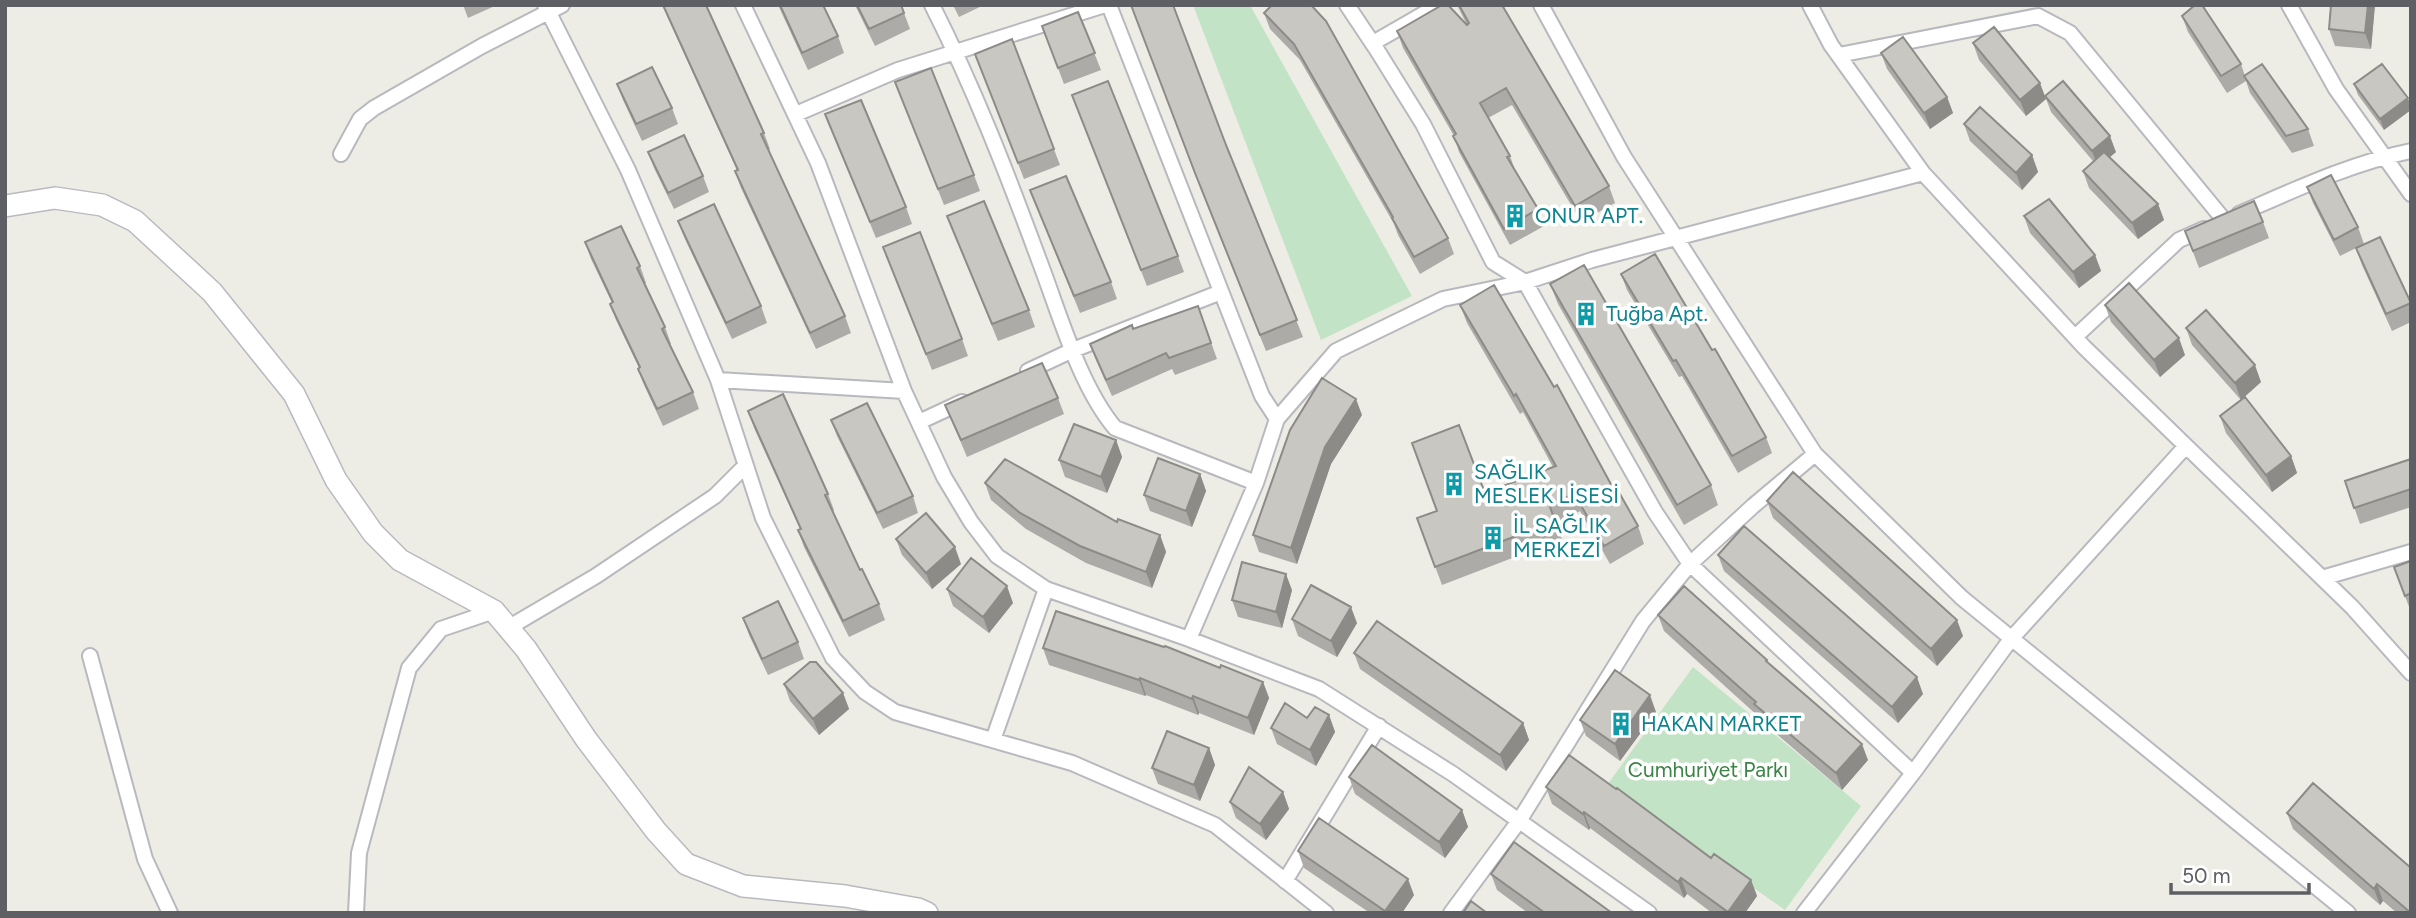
<svg xmlns="http://www.w3.org/2000/svg" width="2416" height="918" viewBox="0 0 2416 918" font-family="Figtree,sans-serif">
	<style>
		.green { fill: #c3e3c6 }
		.lines { fill: none; stroke-linecap: round; stroke-linejoin: round }
		.street-casing { stroke: #b7b9be; stroke-width: 18 }
		.secondary-casing { stroke: #b8babf; stroke-width: 24 }
		.street { stroke: #fff; stroke-width: 14 }
		.secondary { stroke: #fff; stroke-width: 21 }
		.wall { fill: #adaba7 }
		.shaded-wall { fill: #8d8b88 }
		.building { fill: #c9c7c2; stroke: #8d8b88; stroke-width: 2 }
		.labels { text-anchor: middle; stroke-width: 7; stroke-linejoin: round; paint-order: stroke }
		.culture-label { font-size: 21px; fill: #0d838f; stroke: #fff; text-anchor: start }
		.park-label { font-size: 21px; fill: #3c8346; stroke: #fff }
	</style>
	<rect width="100%" height="100%" fill="#eeede5"/>
	<path class="green" d="M1193,5H1250L1412,296L1321,340Z
		M1693,667L1861,806L1785,910L1607,785Z"/>
	<g class="lines">
		<g class="street-casing">
			<path id="street" d="M545,5L628,170L718,380L763,518L833,658L865,692L895,712L1072,763L1215,825L1326,913
				M743,5L818,163L904,391L944,477L971,522L997,556L1046,589L1189,639L1319,689L1453,774L1649,913
				M932,5C974,88 1007,173 1039,260C1059,312 1079,385 1115,428L1256,483
				M1109,5L1262,396L1277,419
				M1347,5L1377,50L1423,124L1493,262L1525,282L1655,512L1690,564L1913,773
				M1541,5L1624,157L1815,454L1962,598L2348,913
				M1810,5L1831,45L1923,173L2084,347L2352,607L2411,673
				M2289,5L2336,89L2411,194
				M1373,43L1439,5
				M1839,55L2038,16L2070,33L2224,220
				M796,114L898,70L1105,5
				M341,154L360,119L374,108L482,46L562,5
				M2239,214C2294,190 2351,163 2411,151
				M2075,337L2179,240L2204,229
				M1028,371L1073,350L1221,292
				M718,380L904,391
				M919,422L962,402
				M2322,578L2411,552
				M508,628L596,576L715,496L745,466
				M1189,639L1256,483L1277,419L1336,351L1443,299L1525,282L1592,260L1923,173
				M90,656L145,859L170,913
				M993,740L1046,589
				M1285,881L1379,726
				M356,913L359,853L409,668L441,629L494,611
				M1451,913L1519,821L1643,621L1690,564L1753,506L1815,454
				M1804,913L1913,773L2011,639L2186,446"/>
		</g>
		<g class="secondary-casing">
			<path id="secondary" d="M5,206L55,198L102,205L135,221L212,292L294,394L336,480L373,533L400,560L494,611L526,649L586,739L656,831L686,864L743,886L845,896L918,909L927,913"/>
		</g>
		<use href="#street" class="street"/>
		<use href="#secondary" class="secondary"/>
	</g>
	<path class="wall" d="M463,5H497L468,18Z
		M662,5H706L764,133L770,149L768,150L845,316L851,333L816,349L741,188L735,171L737,170Z
		M778,5H823L838,36L844,53L808,70Z
		M855,5H901L910,29L875,46Z
		M953,5H984L959,17Z
		M1131,5L1226,145L1303,337L1266,351L1201,190Z
		M1272,5L1448,238L1454,254L1420,274L1398,235L1394,224L1300,60L1270,29L1264,13Z
		M1457,5H1502L1609,186L1615,203L1581,222L1512,105L1488,118L1510,156L1515,170L1538,209L1544,226L1510,245L1459,152L1454,136L1403,48L1397,31L1467,25Z
		M2375,5L2371,49L2335,46L2329,29Z
		M1078,12L1101,70L1064,84L1042,26Z
		M2182,16L2241,64L2245,76L2308,129L2314,146L2292,153L2250,93L2246,81L2227,93L2188,32Z
		M1012,39L1060,165L1024,179L975,54Z
		M1973,43L2046,99L2026,116L1979,60Z
		M1881,53L1947,97L1953,113L1930,129L1887,69Z
		M2382,64L2384,130L2358,95L2354,84Z
		M895,82L974,175L980,191L944,205Z
		M617,84L672,108L678,124L642,141L623,100Z
		M2045,96L2116,152L2110,157L2158,204L2164,220L2138,239L2089,188L2083,171L2093,161L2051,112Z
		M1078,111L1178,256L1184,272L1147,286Z
		M825,114L906,207L912,224L876,238Z
		M1964,124L2032,155L2038,172L2022,190L1970,141Z
		M648,152L703,176L709,192L674,209L654,168Z
		M2307,187L2358,227L2364,244L2340,256L2313,203Z
		M1030,190L1111,282L1117,299L1080,313Z
		M947,216L1029,310L1035,327L998,341Z
		M2024,216L2095,255L2101,271L2079,288L2030,233Z
		M678,221L761,306L767,323L732,339L684,237Z
		M2263,222L2269,238L2199,268L2185,231Z
		M585,242L640,266L646,283L644,284L665,327L671,344H670L693,392L699,409L663,426L644,385L638,369L639,368L616,320L610,304L612,303L591,259Z
		M883,247L962,339L968,356L932,370Z
		M2356,248L2411,303V322L2392,331L2362,265Z
		M1621,274L1712,350L1766,437L1772,453L1738,473L1682,376L1679,377L1627,290Z
		M1550,284L1711,485L1718,505L1684,525L1558,304Z
		M1460,305L1613,488L1638,526L1644,544L1610,564L1580,511L1557,525L1562,539L1442,585L1417,518L1553,467L1523,412L1520,414L1467,323Z
		M2105,305L2185,355L2160,377L2111,322Z
		M1198,306L1217,359L1175,375L1172,369L1112,396L1096,360L1090,344Z
		M2186,328L2261,382L2242,399L2291,456L2297,473L2272,492L2226,433L2220,416L2241,400L2192,345Z
		M1058,398L1064,414L967,457L945,405Z
		M748,411L828,494L834,510L833,511L860,570L879,604L885,620L849,637L804,547L798,530L800,529L754,428Z
		M1362,415L1331,464L1297,564L1259,552L1253,535Z
		M831,420L913,496L918,513L883,529L837,436Z
		M1116,440L1122,457L1107,493L1065,477L1059,460Z
		M2411,459V507L2360,524L2345,481Z
		M1200,474L1206,491L1192,527L1150,511L1144,495Z
		M985,483L1160,535L1166,552L1152,588L1086,563L1026,529L991,500Z
		M1767,501L1963,636L1937,666L1773,518Z
		M896,539L961,564L932,589L902,555Z
		M1718,555L1923,694L1898,723L1724,571Z
		M2411,561V612L2400,583Z
		M947,589L1013,603L989,633L953,606Z
		M1292,590L1282,628L1238,617L1232,600Z
		M1658,615L1768,664L1868,760L1842,790L1760,720L1759,717L1664,631Z
		M743,618L798,642L804,659L768,675L749,635Z
		M1292,619L1357,623L1337,657L1298,636Z
		M1043,648L1220,668L1263,682L1269,698L1254,735L1199,713L1198,715L1146,695L1145,696L1049,665Z
		M1354,653L1523,723L1529,740L1506,771L1360,669Z
		M784,684L843,693L849,709L819,735L790,701Z
		M1656,712L1620,761L1586,736L1580,720Z
		M1329,715L1335,732L1316,766L1277,744L1271,728L1307,718Z
		M1209,748L1215,765L1200,801L1158,784L1152,768Z
		M1349,777L1462,810L1468,827L1445,858L1355,794Z
		M2313,783L2411,913H2397L2383,901L2380,905L2293,829L2287,813Z
		M1546,787L1711,858L1751,880L1757,896L1745,913H1712L1687,894L1684,898L1590,828L1589,830L1552,804Z
		M1283,792L1289,809L1266,840L1236,818L1230,802Z
		M1298,851L1414,895L1402,913H1370L1304,868Z
		M1491,874L1612,913H1528L1497,890Z"/>
	<path class="shaded-wall" d="M2368,5H2375L2371,49L2365,33Z
		M2040,83L2046,99L2026,116L2020,100Z
		M1947,97L1953,113L1930,129L1924,113Z
		M2408,98L2411,106V110L2384,130L2380,119Z
		M2110,136L2116,152L2098,167L2092,151Z
		M2032,155L2038,172L2022,190L2016,173Z
		M2158,204L2164,220L2138,239L2132,223Z
		M2095,255L2101,271L2079,288L2073,272Z
		M2179,338L2185,355L2160,377L2154,360Z
		M2255,365L2261,382L2241,400L2235,383Z
		M1356,399L1362,415L1331,464L1297,564L1291,548L1325,447Z
		M1116,440L1122,457L1107,493L1101,477Z
		M2291,456L2297,473L2272,492L2266,475Z
		M1200,474L1206,491L1192,527L1186,511Z
		M1160,535L1166,552L1152,588L1146,572Z
		M955,547L961,564L932,589L926,573Z
		M1286,574L1292,590L1282,628L1276,612Z
		M1007,586L1013,603L989,633L983,617Z
		M1351,607L1357,623L1337,657L1331,641Z
		M1957,620L1963,636L1937,666L1931,649Z
		M1917,677L1923,694L1898,723L1892,707Z
		M1140,678L1146,695L1145,696L1139,680Z
		M1263,682L1269,698L1254,735L1248,718Z
		M843,693L849,709L819,735L813,719Z
		M1650,695L1656,712L1620,761L1615,744Z
		M1193,696L1199,713L1198,715L1192,699Z
		M1329,715L1335,732L1316,766L1310,750Z
		M1523,723L1529,740L1506,771L1500,755Z
		M1862,744L1868,760L1842,790L1836,773Z
		M1209,748L1215,765L1200,801L1194,785Z
		M1283,792L1289,809L1266,840L1260,824Z
		M1462,810L1468,827L1445,858L1439,842Z
		M1584,812L1590,828L1589,830L1583,814Z
		M1681,878L1687,894L1684,898L1678,882Z
		M1408,879L1414,895L1402,913H1386L1385,911Z
		M1751,880L1757,896L1745,913H1728Z
		M2377,884L2383,901L2380,905L2374,889Z"/>
	<path class="building" d="M663,5H706L764,133L761,134L845,316L810,333L735,171L738,170Z
		M780,5H823L838,36L802,53Z
		M857,5H901L904,13L869,29Z
		M1131,5H1173L1226,145L1297,320L1260,335L1195,173Z
		M1272,5H1311L1326,21L1448,238L1414,257L1392,218L1393,217L1294,44L1264,13Z
		M1442,5H1448L1467,25L1469,23L1459,5H1502L1609,186L1575,206L1506,88L1480,103L1510,156L1507,157L1538,209L1504,229L1453,136L1456,134L1397,31Z
		M2195,5H2202L2241,64L2221,76L2182,16Z
		M2331,5H2368L2365,33L2329,29Z
		M1078,12L1095,53L1058,68L1042,26Z
		M1994,27L2040,83L2020,100L1973,43Z
		M1903,37L1947,97L1924,113L1881,53Z
		M1012,39L1054,149L1018,163L975,54Z
		M2262,64L2308,129L2286,136L2244,76Z
		M2382,64L2408,98L2380,119L2354,84Z
		M652,67L672,108L636,124L617,84Z
		M931,68L974,175L938,189L895,82Z
		M1108,81L1178,256L1141,270L1072,95Z
		M2063,81L2110,136L2092,151L2045,96Z
		M861,100L906,207L870,222L825,114Z
		M1980,107L2032,155L2016,173L1964,124Z
		M684,135L703,176L668,193L648,152Z
		M2104,152L2158,204L2132,223L2083,171Z
		M2331,175L2358,227L2334,240L2307,187Z
		M1066,176L1111,282L1074,296L1030,190Z
		M2049,199L2095,255L2073,272L2024,216Z
		M984,201L1029,310L992,324L947,216Z
		M2254,201L2263,222L2193,251L2185,231Z
		M714,204L761,306L726,323L678,221Z
		M621,226L640,266L637,268L665,327L662,329L693,392L657,409L638,369L640,367L610,304L613,302L585,242Z
		M920,232L962,339L926,354L883,247Z
		M2380,237L2411,303L2386,314L2356,248Z
		M1655,254L1712,350L1715,349L1766,437L1732,456L1676,360L1673,361L1621,274Z
		M1584,265L1711,485L1677,505L1550,284Z
		M2129,283L2179,338L2154,360L2105,305Z
		M1494,285L1554,387L1557,385L1613,488L1616,487L1638,526L1604,546L1574,493L1550,507L1555,521L1435,567L1417,518L1437,511L1412,443L1459,425L1485,493L1556,466L1516,394L1514,396L1460,305Z
		M1198,306L1211,343L1169,358L1166,353L1106,380L1090,344L1132,325L1133,329Z
		M2206,310L2255,365L2235,383L2186,328Z
		M1042,363L1058,398L961,440L945,405Z
		M1322,378L1356,399L1325,447L1291,548L1253,535L1290,430Z
		M783,394L828,494L825,495L860,570L862,569L879,604L843,621L798,530L801,529L748,411Z
		M2245,397L2291,456L2266,475L2220,416Z
		M867,403L913,496L877,513L831,420Z
		M1074,424L1116,440L1101,477L1059,460Z
		M1158,458L1200,474L1186,511L1144,495Z
		M1005,459L1117,522L1118,519L1160,535L1146,572L1080,546L1020,513L985,483Z
		M2411,459V489L2354,508L2345,481Z
		M1793,472L1957,620L1931,649L1767,501Z
		M926,513L955,547L926,573L896,539Z
		M1744,526L1917,677L1892,707L1718,555Z
		M971,558L1007,586L983,617L947,589Z
		M2411,561V593L2405,596L2394,567Z
		M1242,562L1286,574L1276,612L1232,600Z
		M1311,585L1351,607L1331,641L1292,619Z
		M1684,586L1767,660L1766,661L1862,744L1836,773L1754,704L1756,702L1658,615Z
		M778,601L798,642L762,659L743,618Z
		M1056,611L1164,647L1165,646L1220,668L1221,665L1263,682L1248,718L1193,696L1192,699L1140,678L1139,680L1043,648Z
		M1377,621L1523,723L1500,755L1354,653Z
		M810,662H816L843,693L813,719L784,684Z
		M1615,670L1650,695L1615,744L1580,720Z
		M1285,703L1307,718L1315,707L1329,715L1310,750L1271,728Z
		M1167,731L1209,748L1194,785L1152,768Z
		M1372,745L1462,810L1439,842L1349,777Z
		M1569,755L1616,789L1617,788L1711,858L1714,854L1751,880L1728,912L1681,878L1678,882L1584,812L1583,814L1546,787Z
		M1249,767L1283,792L1260,824L1230,802Z
		M2313,783L2411,868V913L2377,884L2374,889L2287,813Z
		M1319,818L1408,879L1385,911L1298,851Z
		M1514,842L1612,913H1545L1491,874Z
		M1471,901L1487,913H1463Z"/>
	<defs>
		<g id="building-bare" transform="scale(1.89)"><path d="M-4-6H4V6H1V3H-1V6H-4ZM-2.5-4.3h1.7v1.8h-1.7ZM.8-4.3h1.7v1.8H.8ZM-2.5-1h1.7V.8h-1.7ZM.8-1h1.7V.8H.8Z" fill="#0f9aa8" stroke="#fff" stroke-width="2.5" paint-order="stroke"/></g>
	</defs>
	<g fill-rule="evenodd">
		<use href="#building-bare" x="1515" y="216"/>
		<use href="#building-bare" x="1586" y="314"/>
		<use href="#building-bare" x="1454" y="484"/>
		<use href="#building-bare" x="1493" y="538"/>
		<use href="#building-bare" x="1621" y="724"/>
	</g>
	<g class="labels">
		<g class="culture-label">
			<text x="1535" y="223">ONUR APT.</text>
			<text x="1606" y="321">Tuğba Apt.</text>
			<text x="1474" y="479">SAĞLIK<tspan x="1474" dy="24">MESLEK LİSESİ</tspan></text>
			<text x="1513" y="533">İL SAĞLIK<tspan x="1513" dy="24">MERKEZİ</tspan></text>
			<text x="1641" y="731">HAKAN MARKET</text>
		</g>
		<g class="park-label">
			<text x="1708" y="777">Cumhuriyet Parkı</text>
		</g>
	</g>
	<rect width="2416" height="918" fill="none" stroke="#5d5f64" stroke-width="14"/>
	<path d="M2171 883v10h138v-10" fill="none" stroke="#5d5f64" stroke-width="3.5"/>
	<text x="2182" y="883" font-size="21" fill="#5d5f64" stroke="#ffffff" stroke-width="5" paint-order="stroke">50 m</text>
</svg>
